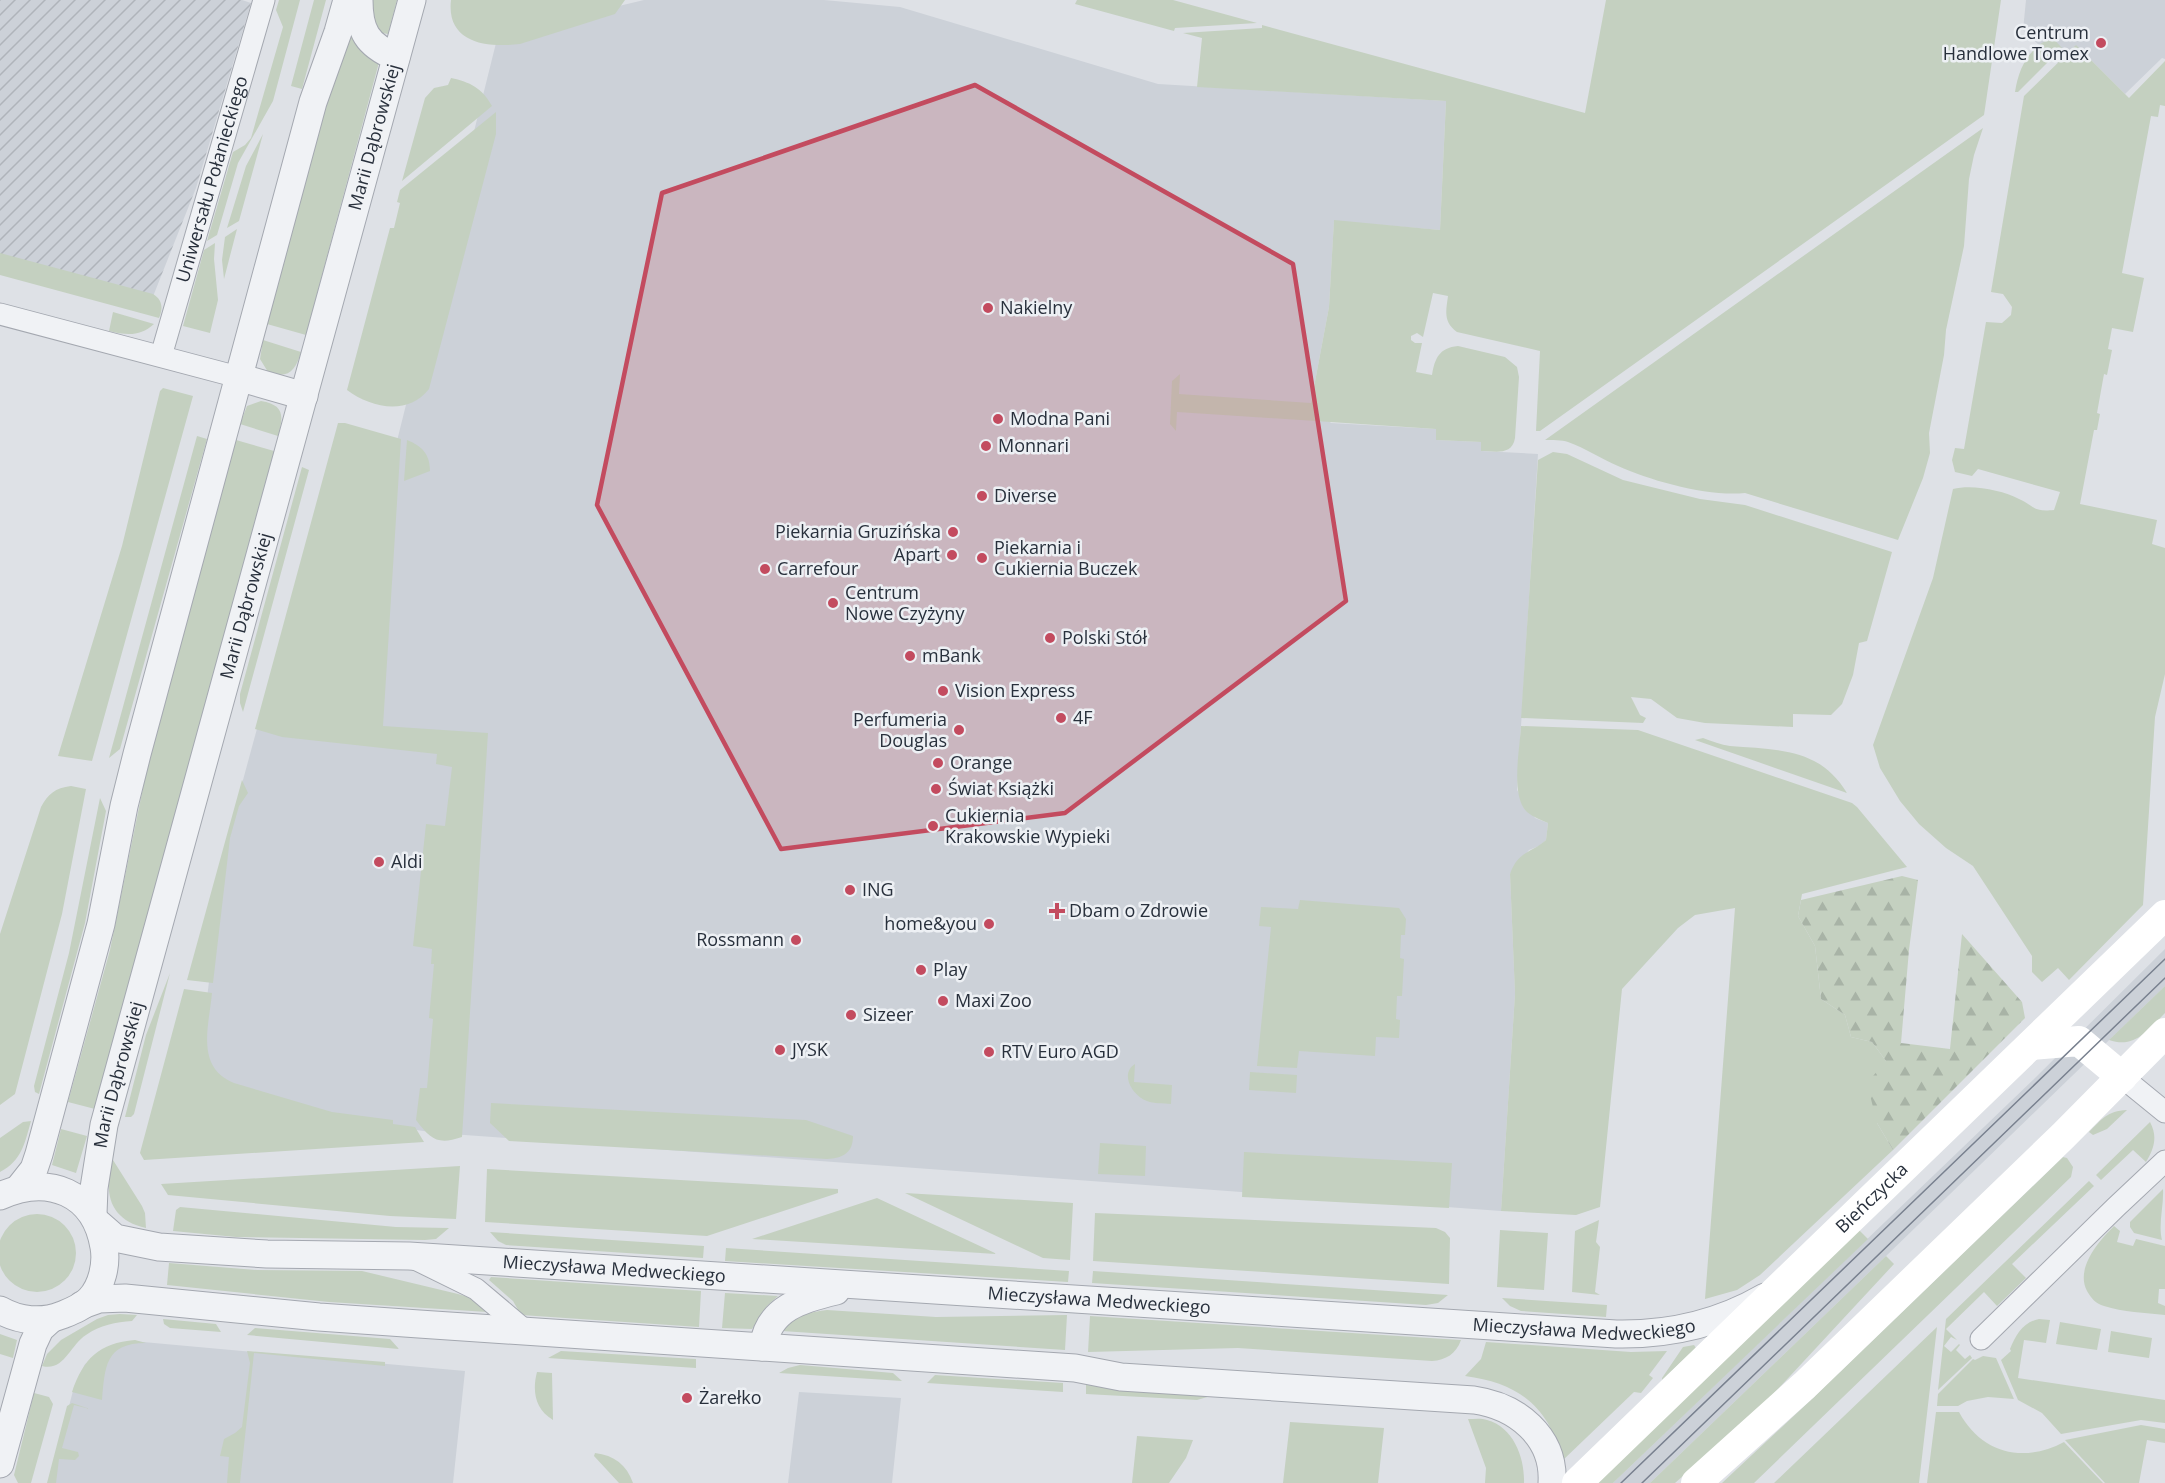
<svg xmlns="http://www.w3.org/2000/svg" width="2165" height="1483" viewBox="0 0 2165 1483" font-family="'Open Sans',sans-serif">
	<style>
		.built { fill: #ccd1d8 }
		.industrial { fill: url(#industrial-furrows) }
		.green { fill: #c4d0c0 }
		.forest { fill: url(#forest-firs) }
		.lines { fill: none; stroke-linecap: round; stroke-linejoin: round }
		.minor-casing { stroke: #a4a8b0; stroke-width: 23 }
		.tertiary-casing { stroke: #a4a8b0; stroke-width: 29 }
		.minor { stroke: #f0f2f5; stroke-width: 21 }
		.tertiary { stroke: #f0f2f5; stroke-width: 27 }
		.secondary { stroke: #fff; stroke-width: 30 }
		.tram { stroke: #79818f; stroke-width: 1.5 }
		.marked { fill: #c34b5f; fill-opacity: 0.2; stroke: #c34b5f; stroke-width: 4.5; stroke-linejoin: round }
		.poi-dot { fill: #c34b5f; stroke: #edf0f4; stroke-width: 2 }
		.labels { text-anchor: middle; stroke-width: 5; stroke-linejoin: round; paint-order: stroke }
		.poi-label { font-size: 18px; fill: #28303c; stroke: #edf0f4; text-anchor: start }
		.street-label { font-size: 18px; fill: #28303c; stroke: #edf0f4 }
	</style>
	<defs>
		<pattern id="industrial-furrows" width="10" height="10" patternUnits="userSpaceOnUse" patternTransform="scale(1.5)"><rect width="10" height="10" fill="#ccd1d8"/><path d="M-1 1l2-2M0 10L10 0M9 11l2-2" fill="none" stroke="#afb4ba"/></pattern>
		<pattern id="forest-firs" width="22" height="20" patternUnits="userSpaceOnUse" patternTransform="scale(1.5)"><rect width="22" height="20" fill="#c4d0c0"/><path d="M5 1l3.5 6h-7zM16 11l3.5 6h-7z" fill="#a8b3a6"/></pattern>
	</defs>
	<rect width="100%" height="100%" fill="#dee1e6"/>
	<path class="built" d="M644,0H824L900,7L1158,84L1446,101L1440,230L1334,221L1329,307L1311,403L1331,423L1436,429V440L1481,442V451L1538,454L1517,790L1535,818L1548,823L1546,840L1539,846L1529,850L1510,874L1515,994L1501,1211L437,1133L334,1118L221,1084L199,1066L225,846L258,725L394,453L498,35Z
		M2026,0H2165V59L2162,58L2125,94L2088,57L2070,74L2023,30Z
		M2165,949V986L1886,1256L1650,1483H1613L2035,1078Z
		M132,1341L465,1371L453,1483H49L74,1387L85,1364Z
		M799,1392L901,1398L892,1483H788Z"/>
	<path class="industrial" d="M0,0H242L251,3L196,188L152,299L0,257Z"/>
	<path class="green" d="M279,0H300L273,101L238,163L217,235L207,241L233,152L245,145L251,138L283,27L276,10Z
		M314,0H326L302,89L291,86Z
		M370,0H397L388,34L382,33L374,22Z
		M451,0H625L615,14L520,44C487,48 446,43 451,0Z
		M1077,0H1173L1257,23L1175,28L1174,31L1075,4Z
		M1606,0H2001L1984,115L1540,431H1536L1540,351L1457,332C1443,322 1446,311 1448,296L1433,293L1423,337L1417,333L1411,336V340L1415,343H1422L1416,372L1432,375C1435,358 1439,348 1458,346L1505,357L1517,367L1519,377L1515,438C1512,456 1495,451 1481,451V442L1436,440V429L1177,412L1176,431L1170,424L1172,381L1180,374L1179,394L1311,403L1329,307L1334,220L1440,230L1446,101L1197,87L1202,38L1183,33L1262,28V25L1585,113Z
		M347,29L370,57L378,63V66L306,335L267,324Z
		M2052,37L2062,48L2018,92H2015C2019,67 2028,49 2052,37Z
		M2076,45L2129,98L2165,61V106L2160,105L2158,117L2151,116L2122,273L2144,278L2133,332L2112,328L2108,349L2112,350L2107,375L2104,374L2097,413L2100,414L2097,430H2094L2080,504L2157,520L2152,544L2165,548V674L2155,717L2143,905L2069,980L2058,968L2042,982L2032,972V956L1973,866L1946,848L1919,824L1900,801L1880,768L1873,745L1933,578L1953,489C1972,484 2002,490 2019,499C2036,507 2033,512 2054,510L2060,492L1978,469L1972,476L1955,472L1952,460L1955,448L1964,449L1986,322L2002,323L2011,315L2012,307L2003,294L1991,292L2024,96Z
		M451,78C470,82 482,88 492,106L402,181L425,98L434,88L448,85Z
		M496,112V134L429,389C408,416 371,408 347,390L390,228H394L400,203L397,202L400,190Z
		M1983,128L1974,155L1969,179L1964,246L1946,330L1944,355L1929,433L1930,453L1923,478L1898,540L1745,493C1709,497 1651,481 1618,466C1602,459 1585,448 1568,442C1562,440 1552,440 1545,440Z
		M263,134L239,221L227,228L246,166Z
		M237,229L224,279L222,260L225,237Z
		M215,243L214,259L218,300L210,333L183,326L204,250Z
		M0,253L153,294C163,300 163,309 159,318L0,275Z
		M113,312L154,324C140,337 126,335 109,331Z
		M263,340L301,352C296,370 288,380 268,372L260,359Z
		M163,388L193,396L92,761L58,756L122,546L160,391Z
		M261,401C284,405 284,415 278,436L240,424L247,406Z
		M338,423H345L401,439L383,726L488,733L462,1137C438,1145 431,1140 416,1120L420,1088H427L433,1019L429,1018L434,964H431L432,949L413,946L426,824L445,826L452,767L436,764L437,754L282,737L255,729Z
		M197,436L207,439L120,749L109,758Z
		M236,440L274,451L95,1109L68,1102L110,950L145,778Z
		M407,440C422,446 430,454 430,471L404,481Z
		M1553,452L1567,454L1623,480L1700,499L1745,505L1892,552L1867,641L1859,643L1853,675L1842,704L1831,715L1793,714V727L1705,723L1677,718L1651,699L1631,697L1640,715L1646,718L1643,723L1521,718L1538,460Z
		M302,467L309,470L243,712L240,703V694Z
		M1521,726L1638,730L1852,803L1857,807L1907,867L1802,894L1798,916L1815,946L1821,999L1845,1015L1851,1037L1872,1042L1886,1061L1877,1123L1893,1150L1760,1275L1737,1290L1705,1299L1735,908L1695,915L1678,928L1622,989L1600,1207L1576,1215L1501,1211L1515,994L1510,874C1518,851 1530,854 1546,840L1548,823C1541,820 1533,817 1527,812C1510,796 1520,748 1521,726Z
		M1703,738C1712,741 1721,745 1730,746C1777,750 1819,747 1847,793L1695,740Z
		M242,780L248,793L239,806L230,838L213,983L187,980Z
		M71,786L86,789L62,914L15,1094L0,1105V934L41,807C48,794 55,788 71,786Z
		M100,798L106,811L85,923L39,1094L35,1092L34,1086L69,953Z
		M1300,900L1399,908L1406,919L1405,935H1401L1400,958L1404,959L1402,996H1397L1396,1019L1400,1020L1399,1038L1376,1037L1375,1056L1299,1051L1297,1068L1257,1066L1271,927L1259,926L1261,907L1298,909Z
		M170,973L134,1114L131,1117H125L146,1035Z
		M2165,986V1013C2148,1030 2135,1049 2109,1040Z
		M184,989L212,993C209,1026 195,1067 234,1083L332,1112L393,1120V1124L415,1127L424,1142L144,1160L140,1153Z
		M1135,1064L1134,1082L1172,1085L1171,1104C1163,1103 1154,1104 1147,1101C1133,1096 1119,1074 1135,1064Z
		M1250,1072L1297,1075L1296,1093L1249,1090Z
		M491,1103L806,1120L853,1136C853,1153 843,1158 827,1159L509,1141L490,1123Z
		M2127,1110L2107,1129L2093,1135L2089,1132C2102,1119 2107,1111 2127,1110Z
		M31,1121C25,1142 22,1161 0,1172V1138L23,1122Z
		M2150,1122C2158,1137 2154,1149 2146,1162L2133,1150L2101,1180L2096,1175Z
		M61,1129L87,1136L76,1173L52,1165Z
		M1100,1143L1146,1146L1145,1176L1098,1174Z
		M1244,1152L1452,1163L1449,1208L1242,1197Z
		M2063,1157L2067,1158L2073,1167L2071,1177L1754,1483H1722L1814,1397Z
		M113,1160L142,1206L145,1213L146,1228C109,1220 103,1192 113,1160Z
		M460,1166L456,1219L390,1216L168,1195L161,1184Z
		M487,1169L838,1189V1193L707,1236L485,1222Z
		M2089,1181L2094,1186L2012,1264L2026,1278L1997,1306L1984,1292L1946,1329L1957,1340L1951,1337L1944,1346L1951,1352L1959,1344L1960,1345L1956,1350L1965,1359L1970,1355L1972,1358L1938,1390L1946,1319Z
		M2163,1189C2164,1206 2158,1224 2162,1240L2134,1233L2130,1227V1222Z
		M905,1193L1073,1203L1070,1260L1043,1258Z
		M877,1198L997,1254L752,1239Z
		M180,1207L396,1227L449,1228L436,1239L425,1240L236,1237L173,1231L176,1210Z
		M1095,1213L1436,1228L1445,1232L1450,1238L1449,1284L1093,1261Z
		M-2 1253a39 39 0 1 1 78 0a39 39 0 1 1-78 0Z
		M1599,1220L1596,1242L1600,1247L1595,1292L1600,1295L1572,1292L1575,1231Z
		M2114,1226L2120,1231L2117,1242L2133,1246L2136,1239L2165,1246V1289H2159L2158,1303L2165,1306V1315C2145,1313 2123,1312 2104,1306C2096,1304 2091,1298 2087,1291C2075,1268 2099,1241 2114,1226Z
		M1858,1229L1868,1239L1613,1483H1596Z
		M1500,1230L1548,1233L1544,1290L1497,1287Z
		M490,1232L704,1246L703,1258L506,1245L498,1241Z
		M726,1248L1069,1271L1068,1282L725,1261Z
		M1886,1256L1894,1264L1765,1403L1675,1483H1650Z
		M169,1263L257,1270L362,1271L458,1294L468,1297L488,1312L329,1302L167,1285Z
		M1093,1271L1448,1295L1438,1303L1426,1305L1092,1283Z
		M491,1277L701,1291L699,1327L521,1315L513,1301L489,1280Z
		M725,1293L778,1296L767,1306L752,1329L722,1328Z
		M1502,1298L1607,1305L1606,1317L1521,1311L1510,1306Z
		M827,1310L936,1317L1067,1315L1065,1350L782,1331C795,1315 806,1313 827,1310Z
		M120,1314L137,1315L132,1321C116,1322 100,1325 86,1335C70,1345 64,1372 42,1366L47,1354L61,1340L97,1319L108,1315Z
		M1090,1316L1461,1340C1456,1354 1446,1360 1432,1361L1238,1348L1088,1352Z
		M163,1319L216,1324L221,1332L170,1328L164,1324Z
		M2039,1319L2050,1320L2046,1343L2024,1340L2018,1378L2165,1400V1423L2141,1420L2061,1434L2042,1413L2018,1400L2001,1360L2011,1351L2010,1349C2016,1335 2023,1322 2039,1319Z
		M2060,1322L2101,1329L2097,1350L2056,1344Z
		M1937,1327L1919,1483H1774Z
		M255,1328L390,1339L399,1349L247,1335Z
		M2111,1331L2152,1338L2149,1358L2108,1352Z
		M0,1334L17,1340L13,1358L0,1354Z
		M135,1340L146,1343C105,1343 105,1367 102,1400L72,1392C83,1359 99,1343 135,1340Z
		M1486,1342L1631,1352L1667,1351L1649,1375L1653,1378L1641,1393L1634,1392L1562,1461C1550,1407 1519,1383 1465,1376L1481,1359Z
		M1694,1345L1696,1348L1662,1380V1378L1683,1347Z
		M247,1351L385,1362V1366L254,1353L240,1483H227L229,1457L220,1456L224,1439L235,1433L242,1427L250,1363Z
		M561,1351L696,1359V1368L548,1358Z
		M1983,1356L1996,1358L2014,1399L1988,1397L1967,1401L1958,1406H1937L1938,1394L1973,1359L1975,1360Z
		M800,1365L893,1373L902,1381L779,1373L788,1368Z
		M537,1372L552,1373L553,1420C535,1409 532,1391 537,1372Z
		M935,1375L1063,1383V1392L927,1383Z
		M1086,1385L1221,1393L1197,1400L1086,1394Z
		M34,1393L49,1397L53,1404L31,1483H18L14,1475Z
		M72,1403L90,1409L74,1405L62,1448L78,1452L79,1456L75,1460L59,1459L56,1483H47L67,1406Z
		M1936,1412H1959C1981,1453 2023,1464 2064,1442L2103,1483H1927Z
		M1468,1419C1474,1419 1482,1418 1487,1420C1514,1427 1525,1459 1524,1483H1485L1486,1468Z
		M1290,1422L1384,1428L1378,1483H1283Z
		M2141,1425L2165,1429V1443L2147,1440L2139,1483H2105L2065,1440Z
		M1137,1436L1193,1440L1186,1458L1169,1483H1132Z
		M595,1453C614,1455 627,1465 633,1483H619L594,1456Z"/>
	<path class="forest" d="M1902,876L1918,880L1909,950L1901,1043L1950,1049L1962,934L2022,1002L2025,1018L1893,1150L1877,1123L1867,1083L1886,1061L1872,1042L1851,1037L1845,1015L1821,999L1815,946L1798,916L1801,900Z"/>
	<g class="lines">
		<g class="minor-casing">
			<g id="minor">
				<path d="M0,314L238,377"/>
				<path id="s1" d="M161,356L264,0"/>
				<path d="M2122,1077L2165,1112"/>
				<path d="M415,1259L476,1289L527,1332"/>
				<path d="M1981,1339L2116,1207L2165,1161"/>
			</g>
		</g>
		<g class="tertiary-casing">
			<g id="tertiary">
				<path d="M359,0C359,31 367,45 396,57"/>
				<path d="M238,377L304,396"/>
				<path d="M19,1188L34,1169L39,1154L101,924L124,806L137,754L313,102L338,32L347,0"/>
				<path d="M0,1196C48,1174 95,1192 104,1247C107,1264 102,1286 90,1299C83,1307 72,1311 62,1315C42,1323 19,1321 0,1310"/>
				<path id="s2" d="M93,1214L94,1188L104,1125L412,0"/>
				<path id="s3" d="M99,1224L115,1238L159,1247L267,1254L409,1256L1616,1334C1668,1335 1720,1323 1765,1297"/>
				<path d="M82,1305L99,1299L125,1298L319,1317L419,1324L1075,1368L1121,1377L1474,1400C1516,1406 1555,1436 1552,1483"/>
				<path d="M763,1347C768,1308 802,1299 836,1291"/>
				<path d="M0,1464L33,1344L40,1329L51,1319"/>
			</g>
		</g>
		<use href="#minor" class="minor"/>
		<use href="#tertiary" class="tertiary"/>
		<g class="secondary">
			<path d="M2031,1045L2079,1041L2122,1077"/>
			<path id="s4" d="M1577,1483L2165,915"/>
			<path d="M1696,1483L1805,1385L2063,1136L2165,1033"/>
		</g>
		<path class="tram" d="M1621,1483L2165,959
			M1642,1483L2165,978"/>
	</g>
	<path class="marked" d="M975,85L1293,264L1346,601L1065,813L781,849L597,505L662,193Z"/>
	<g class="poi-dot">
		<circle cx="2101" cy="43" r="6"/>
		<circle cx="988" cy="308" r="6"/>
		<circle cx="998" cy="419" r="6"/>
		<circle cx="986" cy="446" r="6"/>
		<circle cx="982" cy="496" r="6"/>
		<circle cx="953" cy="532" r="6"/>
		<circle cx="952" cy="555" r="6"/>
		<circle cx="982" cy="558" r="6"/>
		<circle cx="765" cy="569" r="6"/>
		<circle cx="833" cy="603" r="6"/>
		<circle cx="1050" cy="638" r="6"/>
		<circle cx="910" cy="656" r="6"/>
		<circle cx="943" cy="691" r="6"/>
		<circle cx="1061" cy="718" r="6"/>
		<circle cx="959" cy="730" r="6"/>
		<circle cx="938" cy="763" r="6"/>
		<circle cx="936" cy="789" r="6"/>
		<circle cx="933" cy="826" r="6"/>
		<circle cx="379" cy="862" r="6"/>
		<circle cx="850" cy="890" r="6"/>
		<path d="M1054 902h6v6h6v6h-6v6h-6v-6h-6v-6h6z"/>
		<circle cx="989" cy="924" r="6"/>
		<circle cx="796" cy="940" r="6"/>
		<circle cx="921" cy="970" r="6"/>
		<circle cx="943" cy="1001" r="6"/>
		<circle cx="851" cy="1015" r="6"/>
		<circle cx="780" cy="1050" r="6"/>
		<circle cx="989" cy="1052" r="6"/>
		<circle cx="687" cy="1398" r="6"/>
	</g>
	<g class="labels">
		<g class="poi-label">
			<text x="2089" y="39" text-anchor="end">Centrum<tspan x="2089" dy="21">Handlowe Tomex</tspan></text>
			<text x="1000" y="314">Nakielny</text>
			<text x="1010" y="425">Modna Pani</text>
			<text x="998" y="452">Monnari</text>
			<text x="994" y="502">Diverse</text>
			<text x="941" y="538" text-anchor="end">Piekarnia Gruzińska</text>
			<text x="994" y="554">Piekarnia i<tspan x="994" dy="21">Cukiernia Buczek</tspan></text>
			<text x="940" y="561" text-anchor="end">Apart</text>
			<text x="777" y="575">Carrefour</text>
			<text x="845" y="599">Centrum<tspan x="845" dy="21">Nowe Czyżyny</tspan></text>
			<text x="1062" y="644">Polski Stół</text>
			<text x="922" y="662">mBank</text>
			<text x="955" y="697">Vision Express</text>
			<text x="1073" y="724">4F</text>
			<text x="947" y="726" text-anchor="end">Perfumeria<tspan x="947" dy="21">Douglas</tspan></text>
			<text x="950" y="769">Orange</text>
			<text x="948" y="795">Świat Książki</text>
			<text x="945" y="822">Cukiernia<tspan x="945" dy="21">Krakowskie Wypieki</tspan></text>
			<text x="391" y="868">Aldi</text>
			<text x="862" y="896">ING</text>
			<text x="1069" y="917">Dbam o Zdrowie</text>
			<text x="977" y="930" text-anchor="end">home&amp;you</text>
			<text x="784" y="946" text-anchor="end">Rossmann</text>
			<text x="933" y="976">Play</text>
			<text x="955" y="1007">Maxi Zoo</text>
			<text x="863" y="1021">Sizeer</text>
			<text x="792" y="1056">JYSK</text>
			<text x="1001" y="1058">RTV Euro AGD</text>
			<text x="699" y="1404">Żarełko</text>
		</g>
		<g class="street-label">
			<text dy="6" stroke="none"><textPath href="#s2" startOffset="1114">Marii Dąbrowskiej</textPath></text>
			<text dy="6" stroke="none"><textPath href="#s1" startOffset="184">Uniwersału Połanieckiego</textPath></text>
			<text dy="6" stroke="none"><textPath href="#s2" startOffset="628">Marii Dąbrowskiej</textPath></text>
			<text dy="6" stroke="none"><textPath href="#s2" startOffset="142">Marii Dąbrowskiej</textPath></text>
			<text dy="6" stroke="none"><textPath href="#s4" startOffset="410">Bieńczycka</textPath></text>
			<text dy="6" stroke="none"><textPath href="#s3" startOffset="522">Mieczysława Medweckiego</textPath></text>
			<text dy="6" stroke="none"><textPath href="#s3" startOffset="1008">Mieczysława Medweckiego</textPath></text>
			<text dy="6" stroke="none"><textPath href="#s3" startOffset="1494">Mieczysława Medweckiego</textPath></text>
		</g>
	</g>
</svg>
